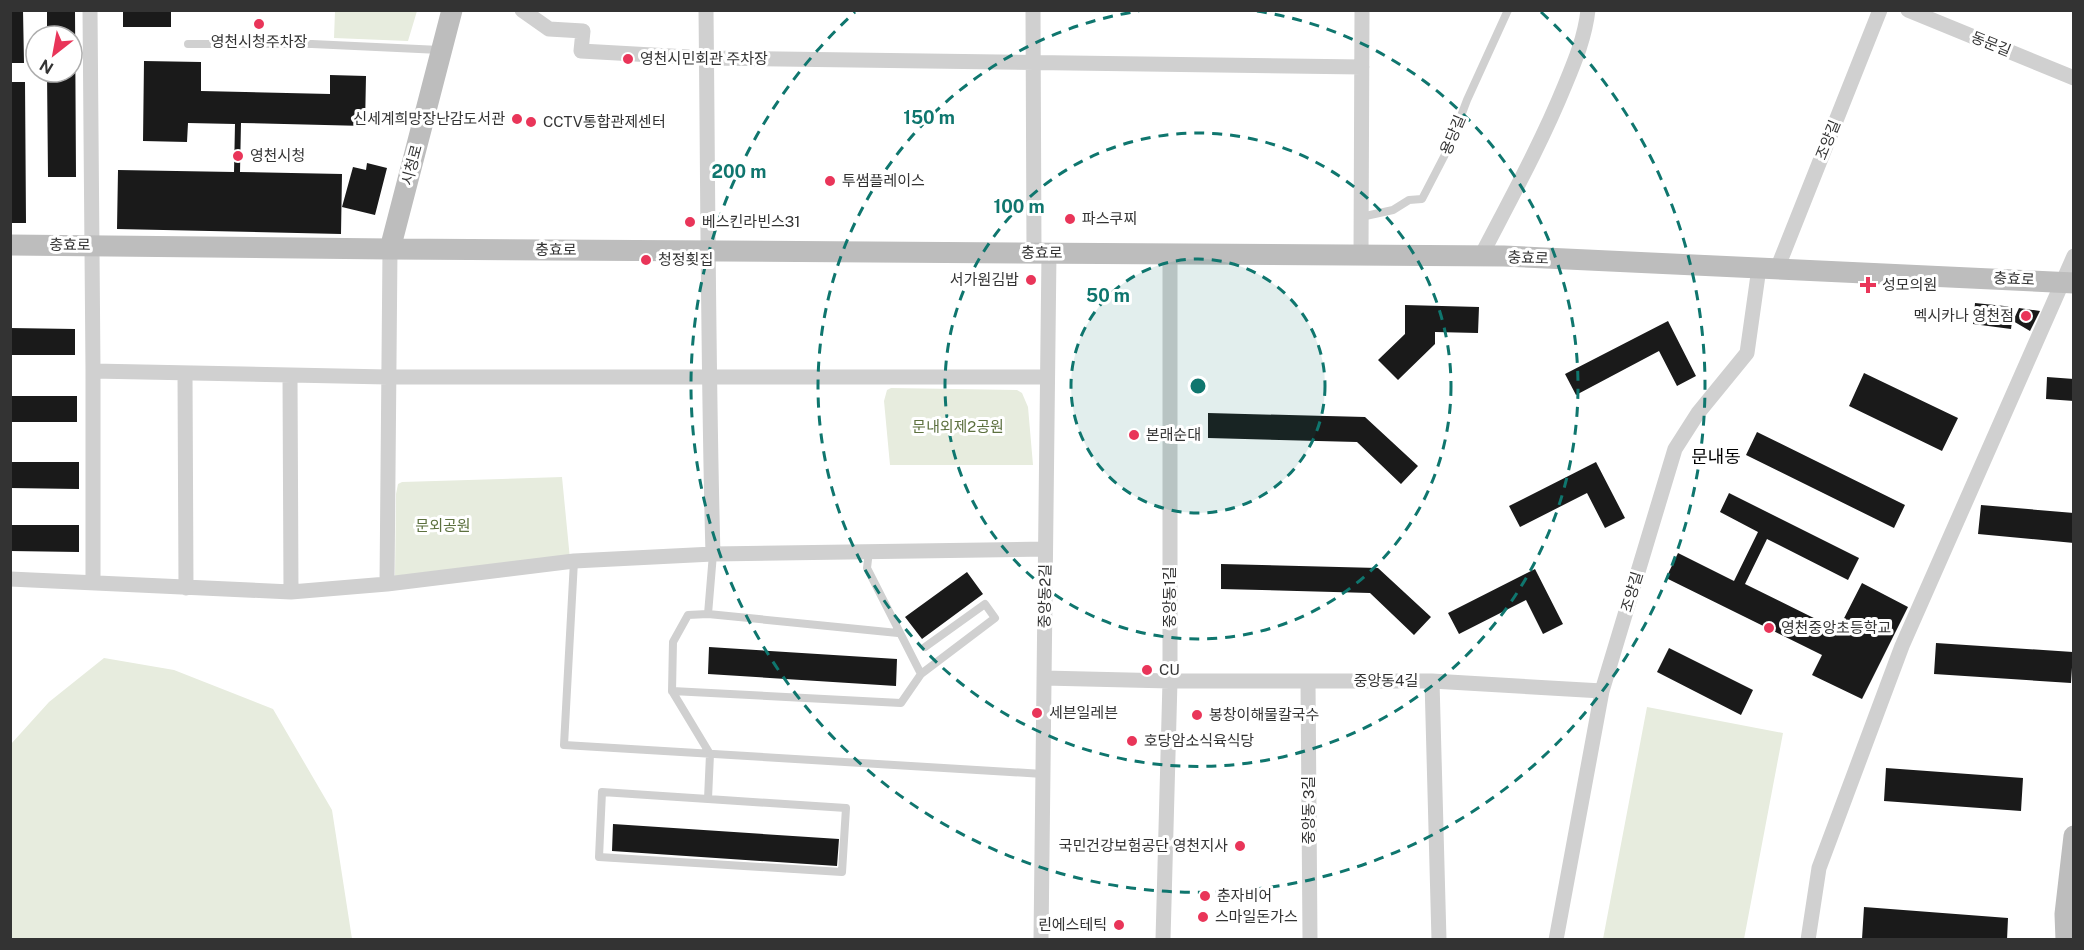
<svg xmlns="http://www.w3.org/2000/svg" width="2084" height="950" viewBox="0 0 2084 950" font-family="'Public Sans','Noto Sans KR',sans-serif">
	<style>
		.green { fill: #e7ecde }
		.building { fill: #1a1a1a }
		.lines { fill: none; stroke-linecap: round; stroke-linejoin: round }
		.lane { stroke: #d0d0d0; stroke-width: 8 }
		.street { stroke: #d0d0d0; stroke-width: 15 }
		.secondary { stroke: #bdbdbd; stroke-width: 21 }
		.ring { fill: none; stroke: #0f766e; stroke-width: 3; stroke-dasharray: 10 8 }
		.poi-dot { fill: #e93559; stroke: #fff; stroke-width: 2 }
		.labels { text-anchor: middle; stroke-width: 6; stroke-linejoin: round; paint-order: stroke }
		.poi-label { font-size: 15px; fill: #333; stroke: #fff; text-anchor: start }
		.street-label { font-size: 15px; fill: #333; stroke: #fff }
		.park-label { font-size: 15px; fill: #5c703e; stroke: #fff }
		.quarter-label { font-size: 18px; fill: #000; stroke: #fff }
		.centre { fill: #0f766e; stroke: #fff; stroke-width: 3 }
		.ring-label { font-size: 18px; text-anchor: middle; font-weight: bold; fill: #0f766e; stroke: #fff; stroke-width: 6; stroke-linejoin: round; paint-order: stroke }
	</style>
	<rect width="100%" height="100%" fill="#fff"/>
	<path class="green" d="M335,11V10L417,11L408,41L334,38Z
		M891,388L1017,390L1022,393L1028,407L1033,465H890L884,401L887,390Z
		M562,477L570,559L395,578L396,494L398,484L402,482Z
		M104,658L174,670L273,709L332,810L352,939H11V744L49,702Z
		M1647,707L1783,733L1744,939H1603Z"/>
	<path class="building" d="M10,10H23L24,63H10Z
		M47,10H75L76,177H48L47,72H72V36H47Z
		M123,10H171V27H123Z
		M144,61L201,62V91L330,94V75L366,76L365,126L241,123L240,172L342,174L341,234L117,229L118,170L234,172L235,124L188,123L187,142L143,141Z
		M10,82H25L26,223H10Z
		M367,163L387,168L375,215L342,207L353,167L366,170Z
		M1975,303L2014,307L2011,329L1973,324Z
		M1405,305L1479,307L1478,333L1435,332V344L1398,380L1378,360L1405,334Z
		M2019,308L2040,311L2030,331L2013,321Z
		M1668,321L1696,376L1677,386L1659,351L1576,395L1565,374Z
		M10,328L75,329V355H10Z
		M1864,373L1958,418L1942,451L1849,406Z
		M2047,377L2074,379V401L2046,399Z
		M10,396H77V422H10Z
		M1208,413L1365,417L1418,466L1401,484L1357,442L1208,438Z
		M1757,432L1905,505L1894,528L1746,455Z
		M10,462H79V489L10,488Z
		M1596,462L1625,518L1605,528L1587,493L1520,527L1509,506Z
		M1729,493L1859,558L1848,580L1767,539L1745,584L1838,630L1862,583L1908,607L1862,699L1812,675L1822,655L1666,578L1678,553L1734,581L1758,532L1720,512Z
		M1981,505L2074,513V543L1978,534Z
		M10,525H79V552L10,551Z
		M1221,564L1378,568L1431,617L1414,635L1370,593L1221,589Z
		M1535,569L1563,624L1543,634L1526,600L1459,634L1448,613Z
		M967,572L983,594L922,639L905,617Z
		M1936,643L2073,652L2071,683L1934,674Z
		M709,647L897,659L896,686L708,674Z
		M1669,648L1753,690L1741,715L1657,672Z
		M1886,768L2023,778L2021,811L1884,801Z
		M613,824L839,839L837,866L612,851Z
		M1864,907L2008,918L2007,940L1862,939Z"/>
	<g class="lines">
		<path class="lane" d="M188,44H312L440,50
			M1361,217L1393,210L1409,200L1422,199L1450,145L1467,100L1508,10
			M574,561L564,745L1043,774
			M708,614L898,633
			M921,674L995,618L985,604L925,647
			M672,691L901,703L921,674L867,568L869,551
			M708,799L846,808L842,872L599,857L602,792L708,799L710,754L672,691L673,642L688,615L708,614L713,554"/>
		<path class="street" d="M90,10L93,371
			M522,10L549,29L583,31L581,51L706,58L1362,67
			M1033,10L1034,253
			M1908,10L2074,78
			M1361,255L1362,10
			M1481,256C1510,200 1541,144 1565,85C1575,61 1585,37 1588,10
			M1777,269L1880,10
			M185,373L186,588
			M290,375L291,592
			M713,554L1045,549
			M10,579L291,592L387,584L574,561L713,554C708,373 708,192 706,10
			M93,583V371L388,377H1047
			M387,584L390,249
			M1044,678L1170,681H1432L1602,691
			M1308,681L1310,940
			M1432,681L1439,940
			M1041,940L1049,253
			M1163,940L1170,681V254
			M1556,940L1602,691L1675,449L1698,413L1747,353L1759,268
			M1808,940L1819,868L1902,646L2074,256"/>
		<path class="secondary" d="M10,245L390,249L1504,256L2074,283
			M390,249L452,10
			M2066,940L2065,914L2074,836"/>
	</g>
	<circle cx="1198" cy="386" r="127" fill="#0f766e" fill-opacity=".12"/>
	<g class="ring">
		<circle cx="1198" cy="386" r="127"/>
		<circle cx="1198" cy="386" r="253"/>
		<path d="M1257 11A380 380 0 1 1 1139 11"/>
		<path d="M1541 12A507 507 0 1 1 855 12"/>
	</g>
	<g class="poi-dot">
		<circle cx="259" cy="24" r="6"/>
		<circle cx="628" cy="59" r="6"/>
		<circle cx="517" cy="119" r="6"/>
		<circle cx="531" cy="122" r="6"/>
		<circle cx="238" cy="156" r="6"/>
		<circle cx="830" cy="181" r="6"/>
		<circle cx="1070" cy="219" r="6"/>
		<circle cx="690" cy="222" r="6"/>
		<circle cx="646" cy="260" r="6"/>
		<circle cx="1031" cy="280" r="6"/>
		<path d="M1865 276h6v6h6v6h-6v6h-6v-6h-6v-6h6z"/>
		<circle cx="2026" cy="316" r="6"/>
		<circle cx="1134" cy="435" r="6"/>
		<circle cx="1769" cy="628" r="6"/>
		<circle cx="1147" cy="670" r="6"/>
		<circle cx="1037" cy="713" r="6"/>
		<circle cx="1197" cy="715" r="6"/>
		<circle cx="1132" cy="741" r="6"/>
		<circle cx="1240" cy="846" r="6"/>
		<circle cx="1205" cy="896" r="6"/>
		<circle cx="1203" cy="917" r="6"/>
		<circle cx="1119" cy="925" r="6"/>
	</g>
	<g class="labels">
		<g class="poi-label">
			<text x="259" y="47" text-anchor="middle">영천시청주차장</text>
			<text x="640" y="64">영천시민회관 주차장</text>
			<text x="505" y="124" text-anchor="end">신세계희망장난감도서관</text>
			<text x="543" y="127">CCTV통합관제센터</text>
			<text x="250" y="161">영천시청</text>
			<text x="842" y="186">투썸플레이스</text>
			<text x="1082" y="224">파스쿠찌</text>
			<text x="702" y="227">베스킨라빈스31</text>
			<text x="658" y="265">청정횟집</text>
			<text x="1019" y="285" text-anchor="end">서가원김밥</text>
			<text x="1882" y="290">성모의원</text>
			<text x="2014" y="321" text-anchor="end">멕시카나 영천점</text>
			<text x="1146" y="440">본래순대</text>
			<text x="1781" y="633">영천중앙초등학교</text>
			<text x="1159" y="675">CU</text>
			<text x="1049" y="718">세븐일레븐</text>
			<text x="1209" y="720">봉창이해물칼국수</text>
			<text x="1144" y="746">호당암소식육식당</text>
			<text x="1228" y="851" text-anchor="end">국민건강보험공단 영천지사</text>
			<text x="1217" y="901">춘자비어</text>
			<text x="1215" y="922">스마일돈가스</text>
			<text x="1107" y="930" text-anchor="end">린에스테틱</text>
		</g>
		<g class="street-label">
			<text transform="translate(1991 44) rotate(22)" y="5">동문길</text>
			<text transform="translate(1453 135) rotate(-67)" y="5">용당길</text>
			<text transform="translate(1828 140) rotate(-68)" y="5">조양길</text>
			<text transform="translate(412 165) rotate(-75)" y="5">시청로</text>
			<text transform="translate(70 245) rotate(1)" y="5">충효로</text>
			<text x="556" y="255">충효로</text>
			<text x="1042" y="258">충효로</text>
			<text transform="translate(1528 258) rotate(2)" y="5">충효로</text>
			<text transform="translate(2014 279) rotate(3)" y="5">충효로</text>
			<text transform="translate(1632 592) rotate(-73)" y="5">조양길</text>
			<text transform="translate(1045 596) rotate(-89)" y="5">중앙동2길</text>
			<text transform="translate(1170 597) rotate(-90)" y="5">중앙동1길</text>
			<text x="1386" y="686">중앙동4길</text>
			<text transform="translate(1309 810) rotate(-90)" y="5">중앙동 3길</text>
		</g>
		<g class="park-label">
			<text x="958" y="432">문내외제2공원</text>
			<text x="443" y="531">문외공원</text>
		</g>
		<g class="quarter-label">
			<text x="1716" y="463">문내동</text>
		</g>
	</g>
	<circle cx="1198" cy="386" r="9" class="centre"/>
	<g class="ring-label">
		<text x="929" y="124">150 m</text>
		<text x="739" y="178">200 m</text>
		<text x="1019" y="213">100 m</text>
		<text x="1108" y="302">50 m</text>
	</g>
	<rect width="2084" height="950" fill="none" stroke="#333333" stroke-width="24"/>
	<g transform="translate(54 54) rotate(211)"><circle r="28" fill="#ffffff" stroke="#adadad" stroke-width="1.5"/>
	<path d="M0-4.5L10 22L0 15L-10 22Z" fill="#e93559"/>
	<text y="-9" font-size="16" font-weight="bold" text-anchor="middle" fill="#333333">N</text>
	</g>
</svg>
